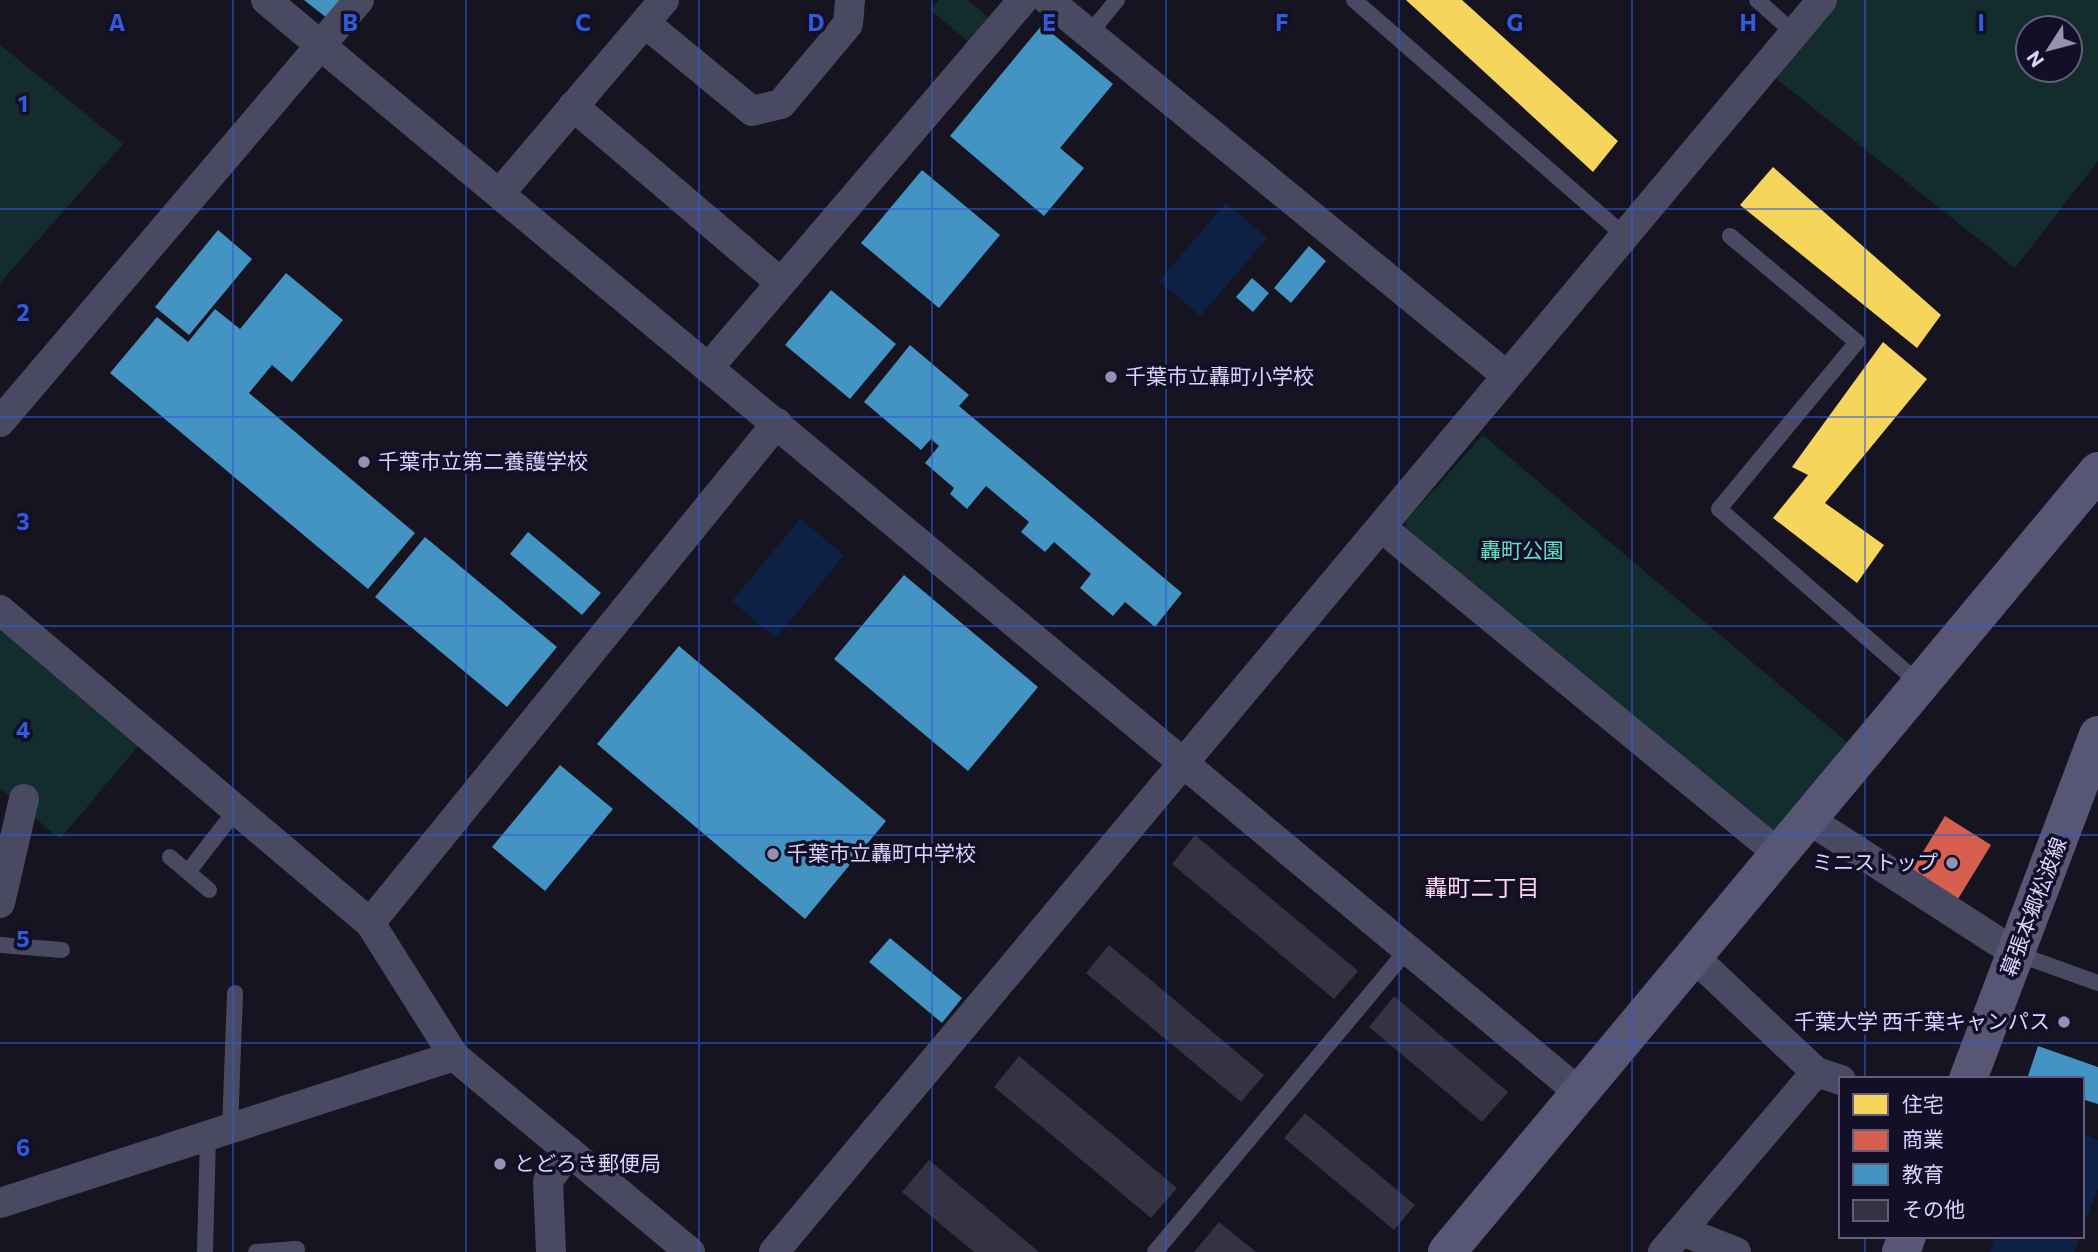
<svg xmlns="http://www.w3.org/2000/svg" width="2098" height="1252" viewBox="0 0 2098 1252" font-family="Commissioner,'Noto Sans JP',sans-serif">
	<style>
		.green { fill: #132c2d; fill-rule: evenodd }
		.water { fill: #0d2144 }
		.homes { fill: #f6d55c }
		.shops { fill: #d6604d }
		.schools { fill: #4393c3 }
		.building { fill: #343243 }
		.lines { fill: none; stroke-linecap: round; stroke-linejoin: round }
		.lane { stroke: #4a4962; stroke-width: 16 }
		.street { stroke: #4a4962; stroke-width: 30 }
		.secondary { stroke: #575674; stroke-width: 38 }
		.grid { fill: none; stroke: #305bdc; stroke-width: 2; stroke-opacity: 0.55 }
		.poi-dot { fill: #9591b1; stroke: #130f26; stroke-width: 2.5 }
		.labels { text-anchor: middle; stroke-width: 7; stroke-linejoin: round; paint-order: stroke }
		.poi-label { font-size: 21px; fill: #d9d4ff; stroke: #130f26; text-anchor: start }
		.park-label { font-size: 21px; fill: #5fe0c0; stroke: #130f26 }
		.street-label { font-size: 21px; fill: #d9d4ff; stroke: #130f26 }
		.neighbourhood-label { font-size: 23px; fill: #ffd6f0; stroke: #130f26 }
		.grid-label { font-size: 23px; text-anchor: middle; font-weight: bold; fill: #305bdc; stroke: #130f26; stroke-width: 7; stroke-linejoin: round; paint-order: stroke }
	</style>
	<rect width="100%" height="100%" fill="#161421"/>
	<path class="green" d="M939,0H968L995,23L975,47L930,10Z
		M1838,0H2098V161L2015,268L1773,76ZM2028,28H2070V70H2028Z
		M0,45L123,144L0,283Z
		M1483,435L1853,747L1779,837L1405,536L1406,521Z
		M0,628L139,745L60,839L0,788Z"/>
	<path class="water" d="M1226,203L1267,238L1200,316L1159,281Z
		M800,519L844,555L776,638L732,601Z
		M2082,1134L2098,1140V1188L2082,1230Z
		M1995,1236H2080L2074,1252H1990Z"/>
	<path class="homes" d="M1406,0H1462L1618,141L1593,172Z
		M1773,167L1941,315L1917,348L1740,205Z
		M1883,342L1927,379L1825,503L1884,545L1857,583L1773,518L1808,475L1792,467Z"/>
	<path class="shops" d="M1945,816L1991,845L1958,899L1912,870Z"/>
	<path class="schools" d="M304,0H350L332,22Z
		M1042,25L1113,84L1060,148L1084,168L1044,216L950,136Z
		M922,170L1000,235L939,308L861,243Z
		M218,230L252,259L189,335L155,307Z
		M1309,246L1326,261L1291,303L1274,288Z
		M286,273L343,320L292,382L272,365L249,393L415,533L368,589L110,373L157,317L188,342L215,309L240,329Z
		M1252,278L1269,293L1253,312L1236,297Z
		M831,290L896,344L850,399L785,345Z
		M910,345L969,395L959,406L1182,593L1155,627L1125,602L1113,616L1080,588L1091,574L1054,542L1045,552L1021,532L1029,522L986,486L967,509L950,494L954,488L925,463L939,446L931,439L921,450L864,402Z
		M528,532L601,593L582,615L510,554Z
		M425,537L557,647L507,707L375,597Z
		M904,575L1038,687L968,771L834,659Z
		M679,646L886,821L805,919L597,744Z
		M560,765L613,809L545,891L492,847Z
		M890,938L962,998L942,1023L869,962Z
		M2038,1046L2098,1067V1104L2082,1099V1079H2027Z"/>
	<path class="building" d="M1195,835L1358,971L1334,999L1172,864Z
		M1109,945L1264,1075L1241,1102L1086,973Z
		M1394,996L1508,1092L1482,1122L1369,1027Z
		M1019,1056L1177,1188L1151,1218L994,1087Z
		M1305,1113L1415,1205L1394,1230L1284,1138Z
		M929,1160L1039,1252H974L902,1192Z
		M1219,1222L1256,1252H1194Z"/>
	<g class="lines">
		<path class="lane" d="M1354,0L1625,236
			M1757,0L1794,33
			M1089,34L1117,0
			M1730,236L1857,342L1719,509L1920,684
			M170,857L209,890
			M188,872L236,810
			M0,945L62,950
			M2017,954L2098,983
			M230,1130L235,993
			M205,1252L208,1137
			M256,1252L297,1249
			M1155,1252L1408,949"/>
		<path class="street" d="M266,0L1580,1093
			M1048,0L1507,376
			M645,23L752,111L781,104L848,24L850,0
			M573,106L781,283
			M500,193L664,0
			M709,367L1023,0
			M0,422L359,0
			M1381,527L1779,854
			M0,610L370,923L454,1056L690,1252
			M1808,819L2017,954
			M0,903L24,799
			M370,923L777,423
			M1693,956L1816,1072L1841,1080
			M0,1203L454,1056
			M1682,1231L1736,1252
			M551,1252L548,1181L569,1151
			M774,1252L1822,0
			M1663,1252L1816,1072"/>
		<path class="secondary" d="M1968,1079L2098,735
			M1447,1252L2098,471
			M1901,1252L1907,1236"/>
	</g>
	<path class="grid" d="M233,0V1252M466,0V1252M699,0V1252M932,0V1252M1166,0V1252M1399,0V1252M1632,0V1252M1865,0V1079M0,209H2098M0,417H2098M0,626H2098M0,835H2098M0,1043H2098M1865,1236V1252"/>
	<g class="poi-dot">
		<circle cx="1111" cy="377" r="7"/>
		<circle cx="364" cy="462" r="7"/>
		<circle cx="773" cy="854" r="7"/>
		<circle cx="1952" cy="863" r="7"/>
		<circle cx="2064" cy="1022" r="7"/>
		<circle cx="500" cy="1164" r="7"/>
	</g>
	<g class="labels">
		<g class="poi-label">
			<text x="1125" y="384">千葉市立轟町小学校</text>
			<text x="378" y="469">千葉市立第二養護学校</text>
			<text x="787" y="861">千葉市立轟町中学校</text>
			<text x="1938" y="870" text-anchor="end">ミニストップ</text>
			<text x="2050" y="1029" text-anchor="end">千葉大学 西千葉キャンパス</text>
			<text x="514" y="1171">とどろき郵便局</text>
		</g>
		<g class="park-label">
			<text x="1522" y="558">轟町公園</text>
		</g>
		<g class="street-label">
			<text transform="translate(2034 907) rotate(-69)" y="7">幕張本郷松波線</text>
		</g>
		<g class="neighbourhood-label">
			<text x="1482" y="896">轟町二丁目</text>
		</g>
	</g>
	<g class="grid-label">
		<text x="117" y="31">A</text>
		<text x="350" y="31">B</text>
		<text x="583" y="31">C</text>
		<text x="816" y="31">D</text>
		<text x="1049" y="31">E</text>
		<text x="1282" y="31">F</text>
		<text x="1515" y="31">G</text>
		<text x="1748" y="31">H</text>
		<text x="1981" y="31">I</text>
		<text x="23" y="112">1</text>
		<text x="23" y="321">2</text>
		<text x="23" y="530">3</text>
		<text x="23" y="738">4</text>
		<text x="23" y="947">5</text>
		<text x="23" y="1156">6</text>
	</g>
	<rect x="1839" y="1077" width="245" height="161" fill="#130f26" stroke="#625e7d" stroke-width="2"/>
	<rect x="1853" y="1094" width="35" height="21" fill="#f6d55c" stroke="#625e7d" stroke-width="2"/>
	<text x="1902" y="1112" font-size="21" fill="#d9d4ff">住宅</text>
	<rect x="1853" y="1130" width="35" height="21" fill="#d6604d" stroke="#625e7d" stroke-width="2"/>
	<text x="1902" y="1147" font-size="21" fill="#d9d4ff">商業</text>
	<rect x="1853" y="1164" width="35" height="21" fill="#4393c3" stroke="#625e7d" stroke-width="2"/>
	<text x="1902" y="1182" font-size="21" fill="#d9d4ff">教育</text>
	<rect x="1853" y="1200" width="35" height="21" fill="#343243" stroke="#625e7d" stroke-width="2"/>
	<text x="1902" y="1217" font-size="21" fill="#d9d4ff">その他</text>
	<g transform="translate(2049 49) rotate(234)"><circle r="33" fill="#130f26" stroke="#625e7d" stroke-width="2"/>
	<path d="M0-5L12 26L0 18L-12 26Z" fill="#9591b1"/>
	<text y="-10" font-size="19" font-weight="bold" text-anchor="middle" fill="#d9d4ff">N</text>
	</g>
</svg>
